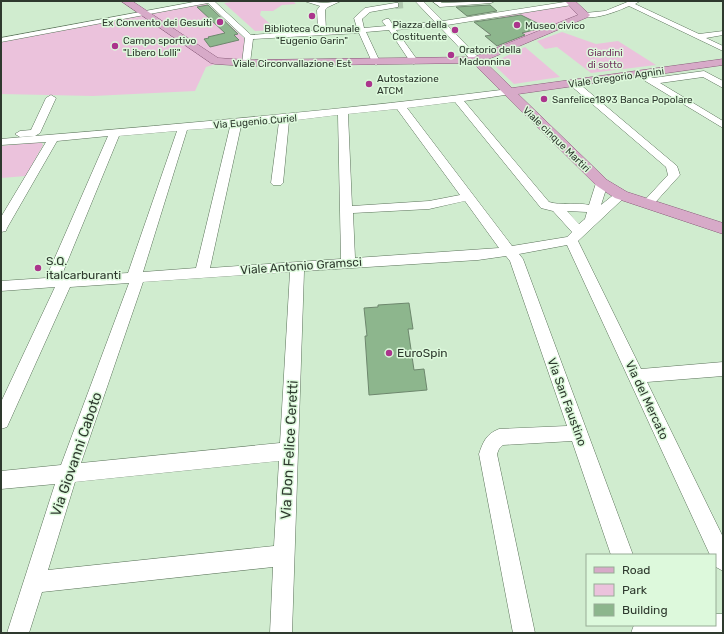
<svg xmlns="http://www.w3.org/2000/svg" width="724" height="634" viewBox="0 0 724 634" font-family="Rubik,sans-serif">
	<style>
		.green { fill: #ebc2dc }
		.building { fill: #8db68d; stroke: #6d876d }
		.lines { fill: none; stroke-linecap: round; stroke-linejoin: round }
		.minor-tunnel { stroke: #b0c8af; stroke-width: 8; stroke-dasharray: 8 4; stroke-linecap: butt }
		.minor-casing { stroke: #5b735a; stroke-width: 1 }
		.major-casing { stroke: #8a5d7b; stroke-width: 1 }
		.minor { fill: #fff; fill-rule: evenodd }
		.major { fill: #d7aac8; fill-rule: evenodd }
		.poi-dot { fill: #ab358c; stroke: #ddf9dc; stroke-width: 1.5 }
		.labels { text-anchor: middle; stroke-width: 3; stroke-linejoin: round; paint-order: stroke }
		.far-poi-label { font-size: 10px; fill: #2e392e; stroke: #ddf9dc; text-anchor: start }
		.far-park-label { font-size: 10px; fill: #723560; stroke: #ddf9dc }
		.far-street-label { font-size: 10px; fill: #2e392e; stroke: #ddf9dc }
		.poi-label { font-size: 12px; fill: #2e392e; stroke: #ddf9dc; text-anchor: start }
		.street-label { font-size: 12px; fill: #2e392e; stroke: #ddf9dc }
		.near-street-label { font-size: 14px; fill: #2e392e; stroke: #ddf9dc }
	</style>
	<rect width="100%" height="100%" fill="#d0eccf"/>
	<path class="green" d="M238,1H293L296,4L282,5L273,11H261L260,15L277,30L255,31L224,3Z
		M206,3L245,39L246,63L215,61L146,13Z
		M570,4L580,14L502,50L485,36L490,35L477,24L502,19L495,15Z
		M145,14L216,64L206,67L195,91L93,96L1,94V42Z
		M562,32L596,44L618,41L656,65L591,73L557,47L545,49L537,41Z
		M525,47L560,77L514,84L492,63Z
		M38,142L42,143L43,145L26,176L1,178V146Z"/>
	<path class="building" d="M208,5L238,34L234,35L239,40L210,47L204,39L209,38L208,37L225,33L197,7Z
		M490,5L497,11L467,16L456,7Z
		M521,15L545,27L522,33L525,35L497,46L485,36L491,35L474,22Z
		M409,303L413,329H408L414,370L424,369L427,390L369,395L365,336H367L364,308L378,307V305Z"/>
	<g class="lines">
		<path class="minor-tunnel" d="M395,5L406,4"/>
		<g class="minor-casing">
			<path id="minor" d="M199,1H214L251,35L318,30L317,10L320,6L304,1L325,3L341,1L328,7L325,10L326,30L357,28L354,18L365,8L395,3H398V7L370,12L362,19L364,28L386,26L382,21L386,19H389L393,25L435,22L415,1H423L443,21L571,1L576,3L572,5L447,25L479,58L480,60L479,62H473L439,26L396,30L418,61L414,64L411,63L389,30L366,32L380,62L376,65L372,62L359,33L253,39L250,63L246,66L242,63L245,38L208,3L1,42V38Z
				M432,1H440L442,3L495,1L491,3L440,7Z
				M630,1H640L635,4L699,34L723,31V35L706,38L723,46V51L629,6C618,11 591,22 581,15L585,13L605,11Z
				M640,71L653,78L704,71L723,81V88L703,77L660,83L723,121V128L637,76L636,74Z
				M573,80L576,81L677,166L680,175L652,206H644L642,203L668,175L666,167L570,85L568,83L570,81Z
				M509,89L512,90L514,92L512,94L464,101L549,202C562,206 576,202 589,205L596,183L598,181H606L608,183L601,205L617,192H625L627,195L578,241L641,369L723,362V376L647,382L723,537V571L716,567L715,555H710L567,245L519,254L523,259L633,555H611L572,441L503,445L499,449L497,454L535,633H513L479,454C483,442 486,434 499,429L567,426L510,261L506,256L478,260L304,271L292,633H270L273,567L42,592L29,633H7L55,484L1,489V471L61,465L129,283L70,287L7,427L1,429V402L55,287L1,291V281L46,278L108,136L57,141L7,228L6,231L1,232V217L46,142L1,145V139L34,136L20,137L15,134L20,131L31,130L46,98L51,95L56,98L40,133L35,136C193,123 351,109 509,89ZM455,102L541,208L553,211L572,232L567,237L512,246L407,108ZM397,109L460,195L429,201L352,206L348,114ZM338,115L341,259L210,268L241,126L279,122L271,183L273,185H281L283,183L289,121ZM230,127L196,268L143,272L187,130ZM177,131L128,273L61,277L119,136ZM465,201L499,248L355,258L353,213L429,209ZM567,211L587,212L585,219L579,224ZM290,272L280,443L81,463L143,282ZM279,461L274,546L48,570L75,482Z
				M715,614H723V633H631L634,625H715Z"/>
		</g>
		<g class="major-casing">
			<path id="major" d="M121,1H132L218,58L246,60L474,57L578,15L565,1H575L588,13L590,15L588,17L484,61L512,88L723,59V65L518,94L607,180L627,192L723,223V234L615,198L597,186L473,63L246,66L215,64L211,63Z"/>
		</g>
		<use href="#minor" class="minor"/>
		<use href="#major" class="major"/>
	</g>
	<g class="poi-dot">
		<circle cx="312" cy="16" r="4"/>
		<circle cx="220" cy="22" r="4"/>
		<circle cx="517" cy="25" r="4"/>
		<circle cx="455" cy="30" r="4"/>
		<circle cx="115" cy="46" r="4"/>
		<circle cx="451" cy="55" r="4"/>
		<circle cx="369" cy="84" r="4"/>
		<circle cx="544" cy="99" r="4"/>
		<circle cx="38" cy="268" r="4"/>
		<circle cx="389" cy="353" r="4"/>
	</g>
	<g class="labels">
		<g class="far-poi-label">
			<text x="212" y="26" text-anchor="end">Ex Convento dei Gesuiti</text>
			<text x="447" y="28" text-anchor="end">Piazza della<tspan x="447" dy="12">Costituente</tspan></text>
			<text x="525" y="29">Museo civico</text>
			<text x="312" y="32" text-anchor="middle">Biblioteca Comunale<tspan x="312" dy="12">"Eugenio Garin"</tspan></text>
			<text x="123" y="44">Campo sportivo<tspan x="123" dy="12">"Libero Lolli"</tspan></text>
			<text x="459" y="53">Oratorio della<tspan x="459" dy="12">Madonnina</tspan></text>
			<text x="377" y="82">Autostazione<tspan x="377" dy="12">ATCM</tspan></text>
			<text x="552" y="103">Sanfelice1893 Banca Popolare</text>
		</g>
		<g class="far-park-label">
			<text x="605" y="56">Giardini<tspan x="605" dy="12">di sotto</tspan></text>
		</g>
		<g class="far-street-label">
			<text x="292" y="67">Viale Circonvallazione Est</text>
			<text transform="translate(616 77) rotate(-8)" y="4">Viale Gregorio Agnini</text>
			<text transform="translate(255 121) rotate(-5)" y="4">Via Eugenio Curiel</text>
			<text transform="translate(557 139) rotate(44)" y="4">Viale cinque Martiri</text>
		</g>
		<g class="poi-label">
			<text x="46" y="265">S.Q.<tspan x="46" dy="14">italcarburanti</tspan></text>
			<text x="397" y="357">EuroSpin</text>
		</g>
		<g class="street-label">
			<text transform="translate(301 266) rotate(-4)" y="4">Viale Antonio Gramsci</text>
			<text transform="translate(647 400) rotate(65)" y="4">Via del Mercato</text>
			<text transform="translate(567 402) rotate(70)" y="4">Via San Faustino</text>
		</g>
		<g class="near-street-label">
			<text transform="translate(289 450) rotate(-87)" y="5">Via Don Felice Ceretti</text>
			<text transform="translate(76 454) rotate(-71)" y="5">Via Giovanni Caboto</text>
		</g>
	</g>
	<rect width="724" height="634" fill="none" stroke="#2e392e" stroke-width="4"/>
	<rect x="586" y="554" width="130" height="72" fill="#ddf9dc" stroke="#97ac96"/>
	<rect x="594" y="567" width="20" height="6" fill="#d7aac8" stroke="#97ac96"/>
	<text x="622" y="574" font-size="12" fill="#2e392e">Road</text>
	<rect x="594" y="584" width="20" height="12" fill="#ebc2dc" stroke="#97ac96"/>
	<text x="622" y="594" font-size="12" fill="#2e392e">Park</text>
	<rect x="594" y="604" width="20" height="12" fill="#8db68d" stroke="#97ac96"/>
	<text x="622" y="614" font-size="12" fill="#2e392e">Building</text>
</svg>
